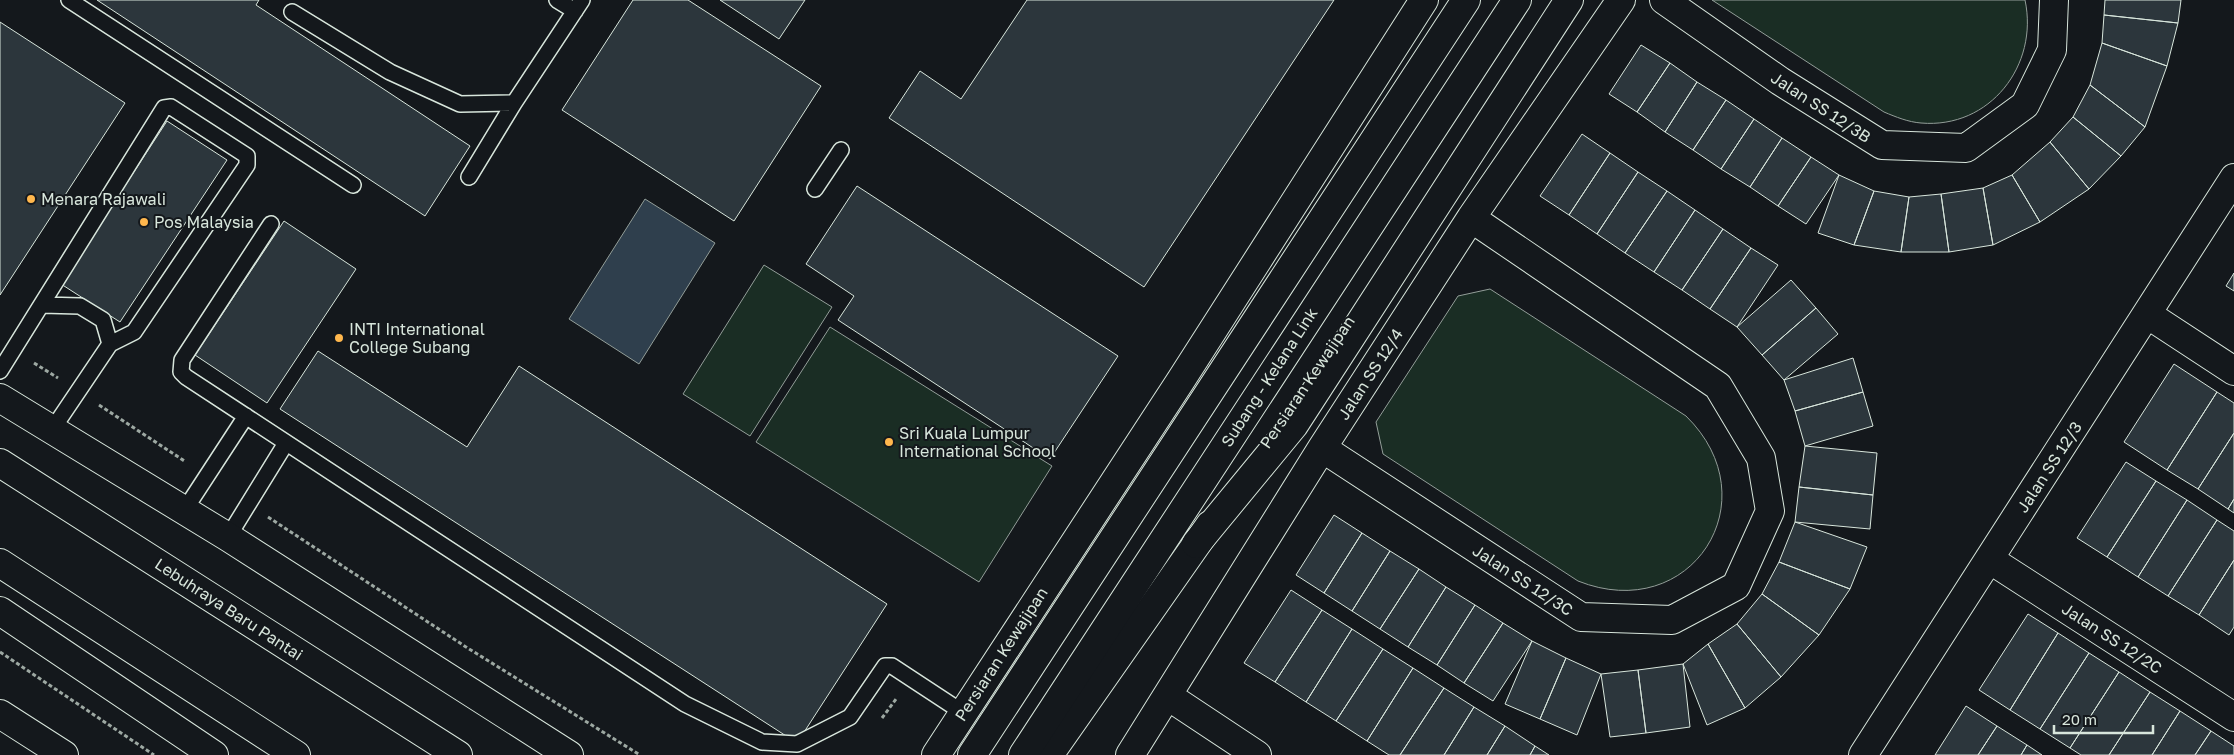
<svg xmlns="http://www.w3.org/2000/svg" width="2234" height="755" viewBox="0 0 2234 755" font-family="'Golos Text',sans-serif">
	<style>
		.green { fill: #1a2d24; stroke: #939e99 }
		.water { fill: #2f3f4d; stroke: #939e99 }
		.building { fill: #2c363c; stroke: #d8e6dc }
		.lines { fill: none; stroke-linecap: round; stroke-linejoin: round }
		.service-casing { stroke: #d8e6dc; stroke-width: 18 }
		.minor-casing { stroke: #d8e6dc; stroke-width: 30 }
		.secondary-casing { stroke: #d8e6dc; stroke-width: 30 }
		.primary-casing { stroke: #d8e6dc; stroke-width: 30 }
		.motorway-casing { stroke: #d8e6dc; stroke-width: 30 }
		.path { stroke: #9da8a2; stroke-width: 3; stroke-dasharray: 4 2.5; stroke-linecap: butt }
		.service { stroke: #14181c; stroke-width: 15 }
		.minor { stroke: #14181c; stroke-width: 28 }
		.secondary { stroke: #14181c; stroke-width: 28 }
		.primary { stroke: #14181c; stroke-width: 28 }
		.motorway { stroke: #14181c; stroke-width: 28 }
		.poi-dot { fill: #ffb74d; stroke: #14181c; stroke-width: 2 }
		.labels { text-anchor: middle; stroke-width: 4; stroke-linejoin: round; paint-order: stroke }
		.street-label { font-size: 16px; fill: #d8e6dc; stroke: #14181c }
		.poi-label { font-size: 16px; fill: #d8e6dc; stroke: #14181c; text-anchor: start }
	</style>
	<rect width="100%" height="100%" fill="#14181c"/>
	<path class="green" d="M1712,0H2025C2039,65 1990,129 1921,123C1908,122 1896,117 1884,112Z
		M764,265L832,307L750,436L683,394Z
		M1490,289L1686,416C1772,500 1691,626 1578,581L1383,454L1376,422L1458,296Z
		M830,327L1052,466L979,582L756,442Z"/>
	<path class="water" d="M645,199L715,243L639,364L569,319Z"/>
	<path class="building" d="M97,0H259L256,5L470,146L425,216Z
		M633,0H688L821,86L734,221L562,110Z
		M720,0H805L779,39Z
		M1027,0H1334L1144,287L889,118L920,71L961,99Z
		M2105,0H2181L2178,23L2104,15Z
		M2104,15L2178,23L2167,66L2102,43Z
		M0,22L125,103L0,295Z
		M2102,43L2167,66L2145,127L2090,85Z
		M1641,45L1670,63L1637,112L1609,94Z
		M1670,63L1697,82L1665,132L1637,112Z
		M1697,82L1726,100L1693,150L1665,132Z
		M2090,85L2145,127L2121,156L2073,117Z
		M1726,100L1754,119L1721,169L1693,150Z
		M2073,117L2121,156L2089,189L2050,142Z
		M1754,119L1782,138L1750,187L1721,169Z
		M167,121L227,160L120,322L61,284Z
		M1582,134L1610,153L1569,215L1540,196Z
		M1782,138L1811,157L1778,206L1750,187Z
		M2050,142L2089,189L2040,222L2012,175Z
		M1610,153L1638,172L1597,234L1569,215Z
		M1811,157L1839,175L1806,224L1778,206Z
		M1638,172L1667,191L1625,253L1597,234Z
		M1839,175L1874,191L1854,245L1818,233Z
		M2012,175L2040,222L1993,245L1983,188Z
		M857,186L1118,356L1050,459L838,320L854,296L806,264Z
		M1983,188L1993,245L1949,252L1941,194Z
		M1667,191L1695,210L1654,272L1625,253Z
		M1874,191L1909,197L1901,252L1854,245Z
		M1941,194L1949,252H1901L1909,197Z
		M1695,210L1723,229L1682,290L1654,272Z
		M284,221L356,269L267,403L195,355Z
		M1723,229L1751,248L1710,309L1682,290Z
		M1751,248L1778,265L1737,327L1710,309Z
		M2234,273V291L2226,286Z
		M1791,280L1816,308L1762,355L1737,327Z
		M1816,308L1838,334L1784,380L1762,355Z
		M318,351L467,447L519,366L887,604L797,743L280,409Z
		M1853,358L1863,392L1795,411L1784,380Z
		M2174,364L2217,392L2167,470L2124,442Z
		M1863,392L1873,426L1805,446L1795,411Z
		M2217,392L2234,403V433L2198,489L2167,470Z
		M2234,433V499L2228,509L2198,489Z
		M1805,446L1877,453L1873,495L1799,487Z
		M2126,462L2156,481L2107,557L2077,538Z
		M2156,481L2187,500L2138,577L2107,557Z
		M1799,487L1873,495L1870,529L1795,522Z
		M2234,499V513L2228,509Z
		M2187,500L2217,520L2168,596L2138,577Z
		M1334,515L1362,533L1324,593L1296,575Z
		M2217,520L2234,531V560L2199,615L2168,596Z
		M1795,522L1867,547L1850,589L1779,562Z
		M1362,533L1390,551L1352,611L1324,593Z
		M1390,551L1419,569L1380,629L1352,611Z
		M2234,560V627L2229,635L2199,615Z
		M1779,562L1850,589L1819,635L1762,594Z
		M1419,569L1446,587L1408,647L1380,629Z
		M1446,587L1475,605L1437,665L1408,647Z
		M1291,590L1322,610L1275,682L1244,663Z
		M1762,594L1819,635L1781,677L1737,624Z
		M1475,605L1503,623L1464,683L1437,665Z
		M1322,610L1352,629L1306,702L1275,682Z
		M2028,614L2058,633L2010,710L1979,690Z
		M1503,623L1532,641L1493,701L1464,683Z
		M1737,624L1781,677L1745,708L1708,644Z
		M1352,629L1383,649L1336,721L1306,702Z
		M2058,633L2089,653L2040,729L2010,710Z
		M1532,641L1566,658L1540,719L1505,704Z
		M1708,644L1745,708L1707,725L1683,664Z
		M1383,649L1413,668L1367,741L1336,721Z
		M2089,653L2119,672L2070,748L2040,729Z
		M1566,658L1601,674L1577,735L1540,719Z
		M1683,664L1690,727L1646,733L1638,670Z
		M1413,668L1444,688L1400,755H1389L1367,741Z
		M1638,670L1646,733L1610,737L1601,674Z
		M2119,672L2150,692L2109,755H2081L2070,748Z
		M1444,688L1474,707L1444,755H1400Z
		M2150,692L2180,711L2152,755H2109Z
		M1966,706L1997,726L1978,755H1935Z
		M1474,707L1505,726L1487,755H1444Z
		M2180,711L2211,731L2195,755H2152Z
		M1505,726L1535,746L1530,755H1487Z
		M1997,726L2027,745L2021,755H1978Z
		M2211,731L2234,746V755H2195Z
		M2027,745L2042,755H2021Z
		M1535,746L1549,755H1530Z"/>
	<g class="lines">
		<g class="service-casing">
			<path id="service" d="M69,0L353,185
				M557,0L575,11
				M292,12L390,72L460,104L514,103
				M469,177L514,103L582,0
				M815,189L841,150
				M271,224L182,360L181,372L186,377L685,704L762,742L797,744L850,717L885,666H892L962,712
				M42,305L80,306L103,320L110,344
				M0,371L164,108L171,107L247,156V165L134,332L110,344L52,430
				M184,511L246,416
				M228,537L286,443"/>
		</g>
		<g class="minor-casing">
			<path id="minor" d="M1664,0L1780,81L1882,145L1966,148L2025,105L2052,50L2054,0
				M2147,314L2234,371
				M1322,448L1581,617L1672,620L1736,586L1770,511L1761,458L1718,386L1471,218
				M1989,559L2234,717
				M1168,696L1257,755
				M0,714L64,755
				M1130,755L1322,448L1471,218L1621,0
				M1863,755L2234,178"/>
		</g>
		<g class="secondary-casing">
			<path id="secondary" d="M936,755L1181,380L1424,0
				M1049,755L1210,525"/>
		</g>
		<g class="primary-casing">
			<path id="primary" d="M1196,544L1294,425L1569,0
				M972,755L1466,0
				M1023,755L1517,0"/>
		</g>
		<g class="motorway-casing">
			<path id="motorway" d="M0,398L228,537L569,755
				M0,463L458,755
				M0,563L296,755
				M0,611L214,755"/>
		</g>
		<path class="path" d="M34,363L58,378
			M99,405L186,462
			M268,517L466,647L640,755
			M0,652L154,755
			M882,718L896,699"/>
		<use href="#service" class="service"/>
		<use href="#minor" class="minor"/>
		<use href="#secondary" class="secondary"/>
		<use href="#primary" class="primary"/>
		<use href="#motorway" class="motorway"/>
	</g>
	<g class="poi-dot">
		<circle cx="31" cy="199" r="5"/>
		<circle cx="144" cy="222" r="5"/>
		<circle cx="339" cy="338" r="5"/>
		<circle cx="889" cy="442" r="5"/>
	</g>
	<g class="labels">
		<g class="street-label">
			<text transform="translate(1821 107) rotate(33)" y="6">Jalan SS 12/3B</text>
			<text transform="translate(1370 374) rotate(-57)" y="6">Jalan SS 12/4</text>
			<text transform="translate(1269 377) rotate(-57)" y="6">Subang - Kelana Link</text>
			<text transform="translate(1307 382) rotate(-56)" y="6">Persiaran Kewajipan</text>
			<text transform="translate(2049 467) rotate(-57)" y="6">Jalan SS 12/3</text>
			<text transform="translate(1523 580) rotate(33)" y="6">Jalan SS 12/3C</text>
			<text transform="translate(229 609) rotate(33)" y="6">Lebuhraya Baru Pantai</text>
			<text transform="translate(2112 638) rotate(33)" y="6">Jalan SS 12/2C</text>
			<text transform="translate(1001 654) rotate(-57)" y="6">Persiaran Kewajipan</text>
		</g>
		<g class="poi-label">
			<text x="41" y="205">Menara Rajawali</text>
			<text x="154" y="228">Pos Malaysia</text>
			<text x="349" y="335">INTI International<tspan x="349" dy="18">College Subang</tspan></text>
			<text x="899" y="439">Sri Kuala Lumpur<tspan x="899" dy="18">International School</tspan></text>
		</g>
	</g>
	<path d="M2054 725v8h99v-8" fill="none" stroke="#d8e6dc" stroke-width="2.5"/>
	<text x="2062" y="725" font-size="15" fill="#d8e6dc" stroke="#14181c" stroke-width="4" paint-order="stroke">20 m</text>
</svg>
